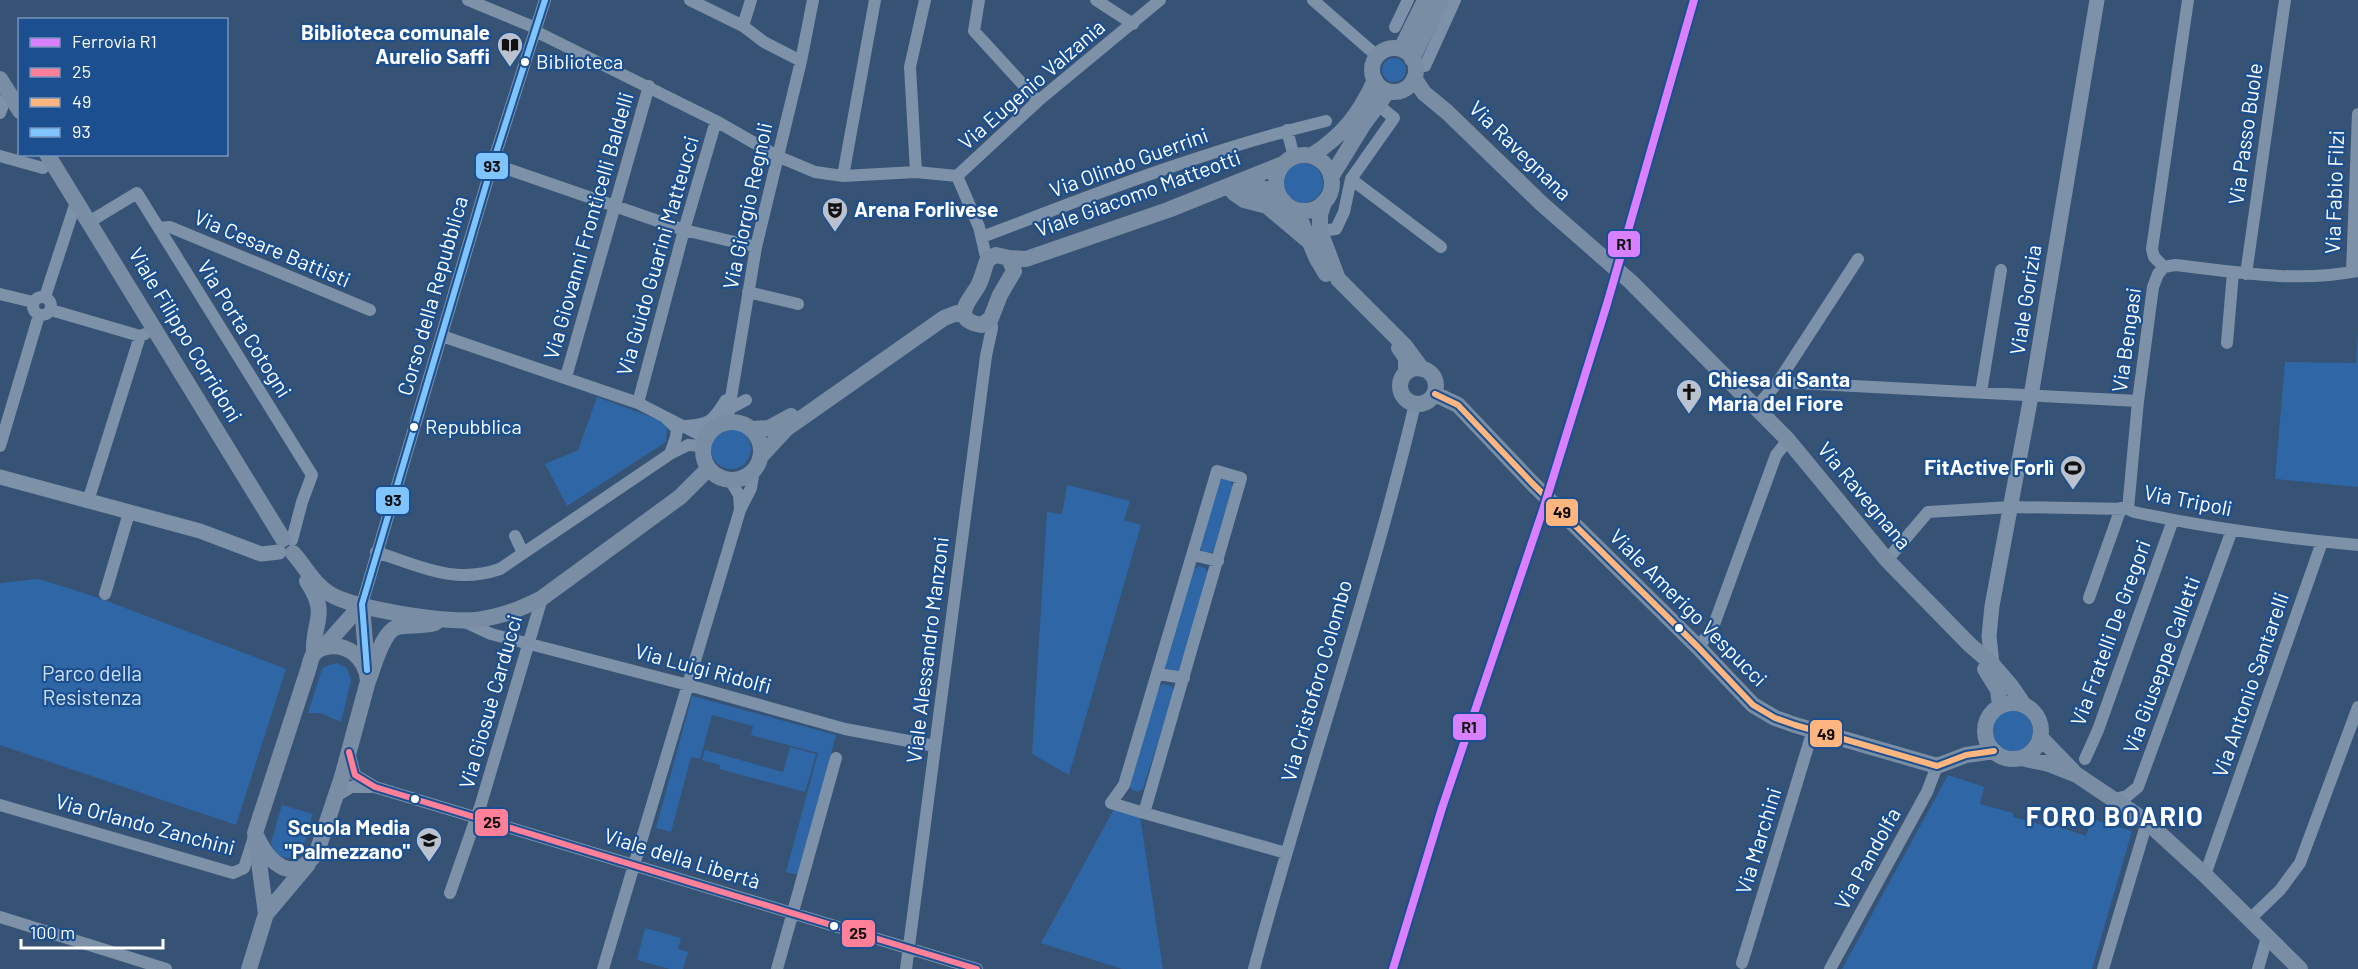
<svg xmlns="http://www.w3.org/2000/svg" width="2358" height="969" viewBox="0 0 2358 969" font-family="Barlow,sans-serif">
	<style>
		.green { fill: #2f66a5 }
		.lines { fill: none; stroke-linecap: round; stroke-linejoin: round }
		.minor { stroke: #7d92a8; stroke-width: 12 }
		.tertiary { stroke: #7d92a8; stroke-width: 15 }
		.secondary { stroke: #798da4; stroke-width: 16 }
		.bus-1-casing { stroke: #1b4f8f; stroke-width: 10 }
		.bus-2-casing { stroke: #1b4f8f; stroke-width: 10 }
		.bus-3-casing { stroke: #1b4f8f; stroke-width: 10 }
		.bus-1 { stroke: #ff8098; stroke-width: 6 }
		.bus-2 { stroke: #ffb580; stroke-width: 6 }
		.bus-3 { stroke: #80c4ff; stroke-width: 6 }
		.rail-1-casing { stroke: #1b4f8f; stroke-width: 12 }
		.rail-1 { stroke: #d880ff; stroke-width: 8 }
		.bus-dot { fill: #fff; stroke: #1b4f8f; stroke-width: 2 }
		.labels { text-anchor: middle; stroke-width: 4.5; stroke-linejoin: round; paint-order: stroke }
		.bus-label { font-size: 20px; fill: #fff; stroke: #1b4f8f; text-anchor: start }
		.poi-label { font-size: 21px; font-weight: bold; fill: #fff; stroke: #1b4f8f; text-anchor: end }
		.street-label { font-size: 21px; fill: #fff; stroke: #1b4f8f }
		.park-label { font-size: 21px; fill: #cfe3fa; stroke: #1b4f8f }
		.district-label { font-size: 27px; font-weight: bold; letter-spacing: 1.5px; fill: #fff; stroke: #1b4f8f }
		.line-badge { stroke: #1b4f8f; stroke-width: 2 }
		.pale-badge-label { font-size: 16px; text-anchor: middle; font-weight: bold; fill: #111 }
	</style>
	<rect width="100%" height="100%" fill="#365274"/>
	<path class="green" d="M1382 70a12 12 0 1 1 24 0a12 12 0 1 1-24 0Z
		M1283 183a20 20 0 1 1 40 0a20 20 0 1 1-40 0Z
		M2358,331V487L2275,479L2285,362L2356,363Z
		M597,397L660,420L667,428L666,442L567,506L545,464L578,450Z
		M711 449a20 20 0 1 1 40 0a20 20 0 1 1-40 0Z
		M1225,478L1231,480L1232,487L1213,552L1208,553L1202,552L1199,547L1220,480Z
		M1067,485L1130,501L1124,520L1141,525L1069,775L1032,754L1047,512L1062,514Z
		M1199,566L1205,568L1208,574L1179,671L1168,672L1165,666L1191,571Z
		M39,579L99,598L286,669L236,825L0,745V583Z
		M337,663L347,668L351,680L341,722L320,713H308L322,669L326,666Z
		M1162,684L1172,686L1174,692L1143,789L1137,792L1131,789L1129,784L1158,689Z
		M692,696L836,735L799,875L786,872L818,753L751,735L753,726L712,715L700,759L691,757L671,832L656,828Z
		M1991 731a21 21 0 1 1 42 0a21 21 0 1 1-42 0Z
		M790,747L816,754L805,792L719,769L720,765L702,760L705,750L783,772Z
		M1948,775L1984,787L1980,804L2013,813V817L2050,827L2051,824L2086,836L2092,819L2132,831L2092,969H1842Z
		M282,805L313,814C308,828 305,864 283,857C276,855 273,849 271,843Z
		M1114,809L1140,816L1163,969H1122L1041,943Z
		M645,928L681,938L678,949L688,952L683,969H670L637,960Z"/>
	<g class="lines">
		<path class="minor" d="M468,0L536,28
			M690,0L743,26L764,42L801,61
			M979,0L974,31L1038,101
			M1096,0L1133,24
			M1313,0L1377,56
			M743,26L751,0
			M1395,27L1408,0
			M535,31L716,121L777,156L815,172L843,176L916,172L957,176
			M1425,66L1455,0
			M0,113L8,92
			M1287,130L1294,157
			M0,156L43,168
			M493,164L684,230L756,247
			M916,172L910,67L925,0
			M843,176L875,0
			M957,176L1038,101L1160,0
			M957,176L979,227L987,261
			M1351,179L1441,247
			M89,222L137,193L312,475L302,502L292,540
			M159,228L170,227L370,310
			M1320,231L1336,229L1344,212L1351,179L1394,118L1378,105
			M985,236C1097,193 1209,149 1326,121
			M2164,267L2154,257L2152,249L2188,0
			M2352,272L2358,114
			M2246,274L2285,0
			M748,292L798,304
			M0,294L33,302
			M33 306a9 9 0 1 1 18 0a9 9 0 1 1-18 0Z
			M45,297L76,202
			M51,310L140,336L145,334
			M442,336L638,403L706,438
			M2227,343L2233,272
			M566,377L649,86
			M1778,382L2138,401
			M1981,392L2001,270
			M638,403L684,230L716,121
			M729,409L746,400
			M1755,409L1778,382L1858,259
			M727,422L756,247L801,61L813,0
			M684,426C710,425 713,421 726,400
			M0,446L39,315
			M670,454L688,445L703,446
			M1217,471L1241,478L1144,813L1111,803L1124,785Z
			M730,480L739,495L740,509
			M88,501L140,336
			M2128,509L2138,401L2153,287L2158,274L2164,267L2175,265C2236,272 2297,283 2358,271
			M515,536L523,553
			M376,552C421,566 453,585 500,569L670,454L676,437L677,429L666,418
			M1193,555L1218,561
			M1887,560L1928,512L2011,507L2128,509L2134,512C2208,528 2283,538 2358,545
			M105,594L129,513
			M2089,598L2121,508
			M362,604L489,175L545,0
			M463,621L491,634L688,685L845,729L935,746
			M1698,647L1712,630L1776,455L1788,440
			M1158,674L1184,678
			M350,756L355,775L375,787L977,969
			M2085,759L2098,730L2173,520
			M336,796L351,787H371
			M2114,799L2127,796L2138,787L2232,530
			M0,805L233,873L244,868L254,837
			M1144,813L1286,853
			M2205,875L2322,542
			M450,893L481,804L542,598
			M0,917L166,969
			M2250,919L2280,890L2300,863L2358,707
			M1742,963L1813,730
			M603,969L740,510L751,488L754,470
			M777,969L836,758
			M906,969L986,356L992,328L991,318
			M1254,969C1304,780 1370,594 1415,404
			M1830,969L1927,792L1937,766
			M2103,969L2147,822
			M2258,969L2267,937"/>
		<path class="tertiary" d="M0,477L200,531L261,554L279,552
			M1992,664L1989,636L1992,606L2031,396L2097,0"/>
		<path class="secondary" d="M1372 70a22 22 0 1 1 44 0a22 22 0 1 1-44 0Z
			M1401,49L1425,0
			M1412,59L1441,0
			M1414,78L1424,93L1447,112L1542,204L1631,282L1788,440L1887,560L1969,644L1992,664L2011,686L2024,705
			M0,79L20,111
			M47,154L283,539
			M1276 183a28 28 0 1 1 56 0a28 28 0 1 1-56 0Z
			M1311,156C1343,135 1359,115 1375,80
			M1331,177L1363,125L1388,91
			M1234,193C1259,187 1265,183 1284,202
			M1234,193L1244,200L1267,206L1306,239
			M1324,202L1320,215V231L1338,279L1405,346L1422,369
			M1296,210L1317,259L1326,274
			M996,255L1009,258L1014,271L1000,295L991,318L982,325C949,320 970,300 978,286C983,277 984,267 988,259Z
			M1009,258L1026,259L1168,210L1283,164
			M1399,348L1406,358V373
			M1400 386a18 18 0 1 1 36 0a18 18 0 1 1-36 0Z
			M1435,394L1458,405L1532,483L1698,647L1753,705L1775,718L1795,725L1937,766L1966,755L1994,751
			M703 451a29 29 0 1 1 58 0a29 29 0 1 1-58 0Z
			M752,429L769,428L791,416
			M761,456L786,429L944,318L957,313L965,316
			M293,553C305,566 314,585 330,594C354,609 453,625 482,619C503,616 523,608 542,598L680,497L708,469
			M307,581C330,616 312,620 314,654
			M362,604L367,669
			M323,648L362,604
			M1985,669L1998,690L2000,706
			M368,681C374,667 382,632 397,627C409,624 423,627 435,623
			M1985 731a28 28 0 1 1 56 0a28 28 0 1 1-56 0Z
			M2040,737L2073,771
			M2021,758L2049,764L2077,775L2147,822L2205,875L2300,969
			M255,833C267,861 292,888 317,852L342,777L368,681C366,659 349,643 326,647C322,648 317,650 314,654C311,657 310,663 309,667L255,833L266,914
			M249,969L266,914L308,864"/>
		<g class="bus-1-casing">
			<path id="bus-1" d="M349,752L355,775L375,787L977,969"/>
		</g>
		<g class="bus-2-casing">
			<path id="bus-2" d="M1435,394L1458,405L1532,483L1698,647L1753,705L1775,718L1795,725L1937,766L1966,755L1994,751"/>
		</g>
		<g class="bus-3-casing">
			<path id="bus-3" d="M367,670L362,604L489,175L545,0"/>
		</g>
		<use href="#bus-1" class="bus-1"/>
		<use href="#bus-2" class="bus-2"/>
		<use href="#bus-3" class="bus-3"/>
		<g class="rail-1-casing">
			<path id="rail-1" d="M1393,969L1442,808L1543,510L1607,304L1694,0"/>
		</g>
		<use href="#rail-1" class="rail-1"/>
	</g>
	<defs>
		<g id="library-pin" transform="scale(1.35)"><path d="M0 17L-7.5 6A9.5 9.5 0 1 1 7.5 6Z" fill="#b9c2ce" stroke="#1b4f8f"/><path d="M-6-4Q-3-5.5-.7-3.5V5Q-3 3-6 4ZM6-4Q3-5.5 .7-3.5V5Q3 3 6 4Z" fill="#111"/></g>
		<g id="theatre-pin" transform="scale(1.35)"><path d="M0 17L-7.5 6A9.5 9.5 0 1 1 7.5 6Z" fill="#b9c2ce" stroke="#1b4f8f"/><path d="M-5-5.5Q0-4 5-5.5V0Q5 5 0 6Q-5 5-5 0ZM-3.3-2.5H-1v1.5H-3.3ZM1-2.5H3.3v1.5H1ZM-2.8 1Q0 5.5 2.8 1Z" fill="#111"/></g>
		<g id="church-pin" transform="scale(1.35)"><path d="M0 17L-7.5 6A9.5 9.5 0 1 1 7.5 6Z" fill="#b9c2ce" stroke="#1b4f8f"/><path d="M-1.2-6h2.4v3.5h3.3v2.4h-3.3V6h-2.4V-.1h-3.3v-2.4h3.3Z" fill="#111"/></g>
		<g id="stadium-pin" transform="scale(1.35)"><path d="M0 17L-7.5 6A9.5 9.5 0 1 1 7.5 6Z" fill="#b9c2ce" stroke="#1b4f8f"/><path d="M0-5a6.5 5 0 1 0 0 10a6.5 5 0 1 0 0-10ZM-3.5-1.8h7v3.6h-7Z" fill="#111"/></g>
		<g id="university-pin" transform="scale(1.35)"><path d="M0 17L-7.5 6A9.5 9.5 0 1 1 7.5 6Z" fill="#b9c2ce" stroke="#1b4f8f"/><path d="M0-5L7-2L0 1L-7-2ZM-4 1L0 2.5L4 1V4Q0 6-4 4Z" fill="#111"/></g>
	</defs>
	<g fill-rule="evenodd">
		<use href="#library-pin" x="510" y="45"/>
		<use href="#theatre-pin" x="835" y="210"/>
		<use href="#church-pin" x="1689" y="392"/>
		<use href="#stadium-pin" x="2073" y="468"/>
		<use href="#university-pin" x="429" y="840"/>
	</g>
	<g class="bus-dot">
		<circle cx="525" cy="62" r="5"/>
		<circle cx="414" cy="427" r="5"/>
		<circle cx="1679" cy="628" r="5"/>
		<circle cx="415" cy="799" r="5"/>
		<circle cx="834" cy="926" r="5"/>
	</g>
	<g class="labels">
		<g class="bus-label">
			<text x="536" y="69">Biblioteca</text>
			<text x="425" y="434">Repubblica</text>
		</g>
		<g class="poi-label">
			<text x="490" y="40">Biblioteca comunale<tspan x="490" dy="24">Aurelio Saffi</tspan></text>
			<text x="854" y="217" text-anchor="start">Arena Forlivese</text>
			<text x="1708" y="387" text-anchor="start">Chiesa di Santa<tspan x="1708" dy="24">Maria del Fiore</tspan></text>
			<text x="2054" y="475">FitActive Forlì</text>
			<text x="410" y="835">Scuola Media<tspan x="410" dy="24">"Palmezzano"</tspan></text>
		</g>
		<g class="street-label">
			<text transform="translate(1032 85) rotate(-41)" y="7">Via Eugenio Valzania</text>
			<text transform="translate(2246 134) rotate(-82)" y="7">Via Passo Buole</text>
			<text transform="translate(1520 151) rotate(44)" y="7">Via Ravegnana</text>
			<text transform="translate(1129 163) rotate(-20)" y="7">Via Olindo Guerrini</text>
			<text transform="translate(2335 192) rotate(-88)" y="7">Via Fabio Filzi</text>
			<text transform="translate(1138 194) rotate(-20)" y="7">Viale Giacomo Matteotti</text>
			<text transform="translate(748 206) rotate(-78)" y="7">Via Giorgio Regnoli</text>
			<text transform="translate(589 226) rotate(-74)" y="7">Via Giovanni Fronticelli Baldelli</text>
			<text transform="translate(272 249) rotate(23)" y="7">Via Cesare Battisti</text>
			<text transform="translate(658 256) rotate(-74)" y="7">Via Guido Guarini Matteucci</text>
			<text transform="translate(433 296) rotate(-74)" y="7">Corso della Repubblica</text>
			<text transform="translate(2026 300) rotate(-81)" y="7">Viale Gorizia</text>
			<text transform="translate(244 329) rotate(58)" y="7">Via Porta Cotogni</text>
			<text transform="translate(185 335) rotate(59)" y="7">Viale Filippo Corridoni</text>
			<text transform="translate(2127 340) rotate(-82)" y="7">Via Bengasi</text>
			<text transform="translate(1864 496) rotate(50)" y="7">Via Ravegnana</text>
			<text transform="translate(2188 501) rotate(11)" y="7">Via Tripoli</text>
			<text transform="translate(1688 608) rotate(45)" y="7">Viale Amerigo Vespucci</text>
			<text transform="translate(2111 633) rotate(-70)" y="7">Via Fratelli De Gregori</text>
			<text transform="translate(928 650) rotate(-83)" y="7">Viale Alessandro Manzoni</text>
			<text transform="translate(2162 665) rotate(-70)" y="7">Via Giuseppe Calletti</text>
			<text transform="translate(703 669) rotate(15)" y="7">Via Luigi Ridolfi</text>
			<text transform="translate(1317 681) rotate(-74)" y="7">Via Cristoforo Colombo</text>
			<text transform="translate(2251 685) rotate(-71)" y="7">Via Antonio Santarelli</text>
			<text transform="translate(491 702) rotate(-74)" y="7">Via Giosuè Carducci</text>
			<text transform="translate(145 825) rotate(15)" y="7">Via Orlando Zanchini</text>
			<text transform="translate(1759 841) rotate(-73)" y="7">Via Marchini</text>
			<text transform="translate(682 859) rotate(17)" y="7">Viale della Libertà</text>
			<text transform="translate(1868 859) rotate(-61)" y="7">Via Pandolfa</text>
		</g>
		<g class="park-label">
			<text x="92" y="681">Parco della<tspan x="92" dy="24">Resistenza</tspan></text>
		</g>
		<g class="district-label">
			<text x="2115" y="826">FORO BOARIO</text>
		</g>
	</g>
	<g class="line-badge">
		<rect x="475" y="152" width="34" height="28" rx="6" fill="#80c4ff"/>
		<rect x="1607" y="230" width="34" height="28" rx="6" fill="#d880ff"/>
		<rect x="375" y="486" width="35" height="29" rx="6" fill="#80c4ff"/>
		<rect x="1545" y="498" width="34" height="29" rx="6" fill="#ffb580"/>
		<rect x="1452" y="713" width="35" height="28" rx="6" fill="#d880ff"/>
		<rect x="1809" y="719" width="34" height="29" rx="6" fill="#ffb580"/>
		<rect x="474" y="808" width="35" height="29" rx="6" fill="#ff8098"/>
		<rect x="841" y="919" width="35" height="29" rx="6" fill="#ff8098"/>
	</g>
	<g class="pale-badge-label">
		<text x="492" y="172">93</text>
		<text x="1624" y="250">R1</text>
		<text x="393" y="506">93</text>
		<text x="1562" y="518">49</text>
		<text x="1469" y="733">R1</text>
		<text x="1826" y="740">49</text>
		<text x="492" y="828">25</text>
		<text x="858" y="939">25</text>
	</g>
	<rect x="18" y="18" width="210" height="138" fill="#1b4f8f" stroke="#7695bc" stroke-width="1.5"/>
	<rect x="30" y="38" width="30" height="9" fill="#d880ff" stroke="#7695bc" stroke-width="1.5"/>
	<text x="72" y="48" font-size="18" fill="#ffffff">Ferrovia R1</text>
	<rect x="30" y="68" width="30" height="9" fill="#ff8098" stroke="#7695bc" stroke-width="1.5"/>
	<text x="72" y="78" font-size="18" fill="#ffffff">25</text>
	<rect x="30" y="98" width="30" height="9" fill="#ffb580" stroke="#7695bc" stroke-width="1.5"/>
	<text x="72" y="108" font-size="18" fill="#ffffff">49</text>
	<rect x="30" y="128" width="30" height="9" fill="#80c4ff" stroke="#7695bc" stroke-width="1.5"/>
	<text x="72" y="138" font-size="18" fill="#ffffff">93</text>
	<path d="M21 939v9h142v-9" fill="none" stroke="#ffffff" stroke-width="3"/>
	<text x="30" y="939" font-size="18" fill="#ffffff" stroke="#1b4f8f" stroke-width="4.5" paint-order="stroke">100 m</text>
</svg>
